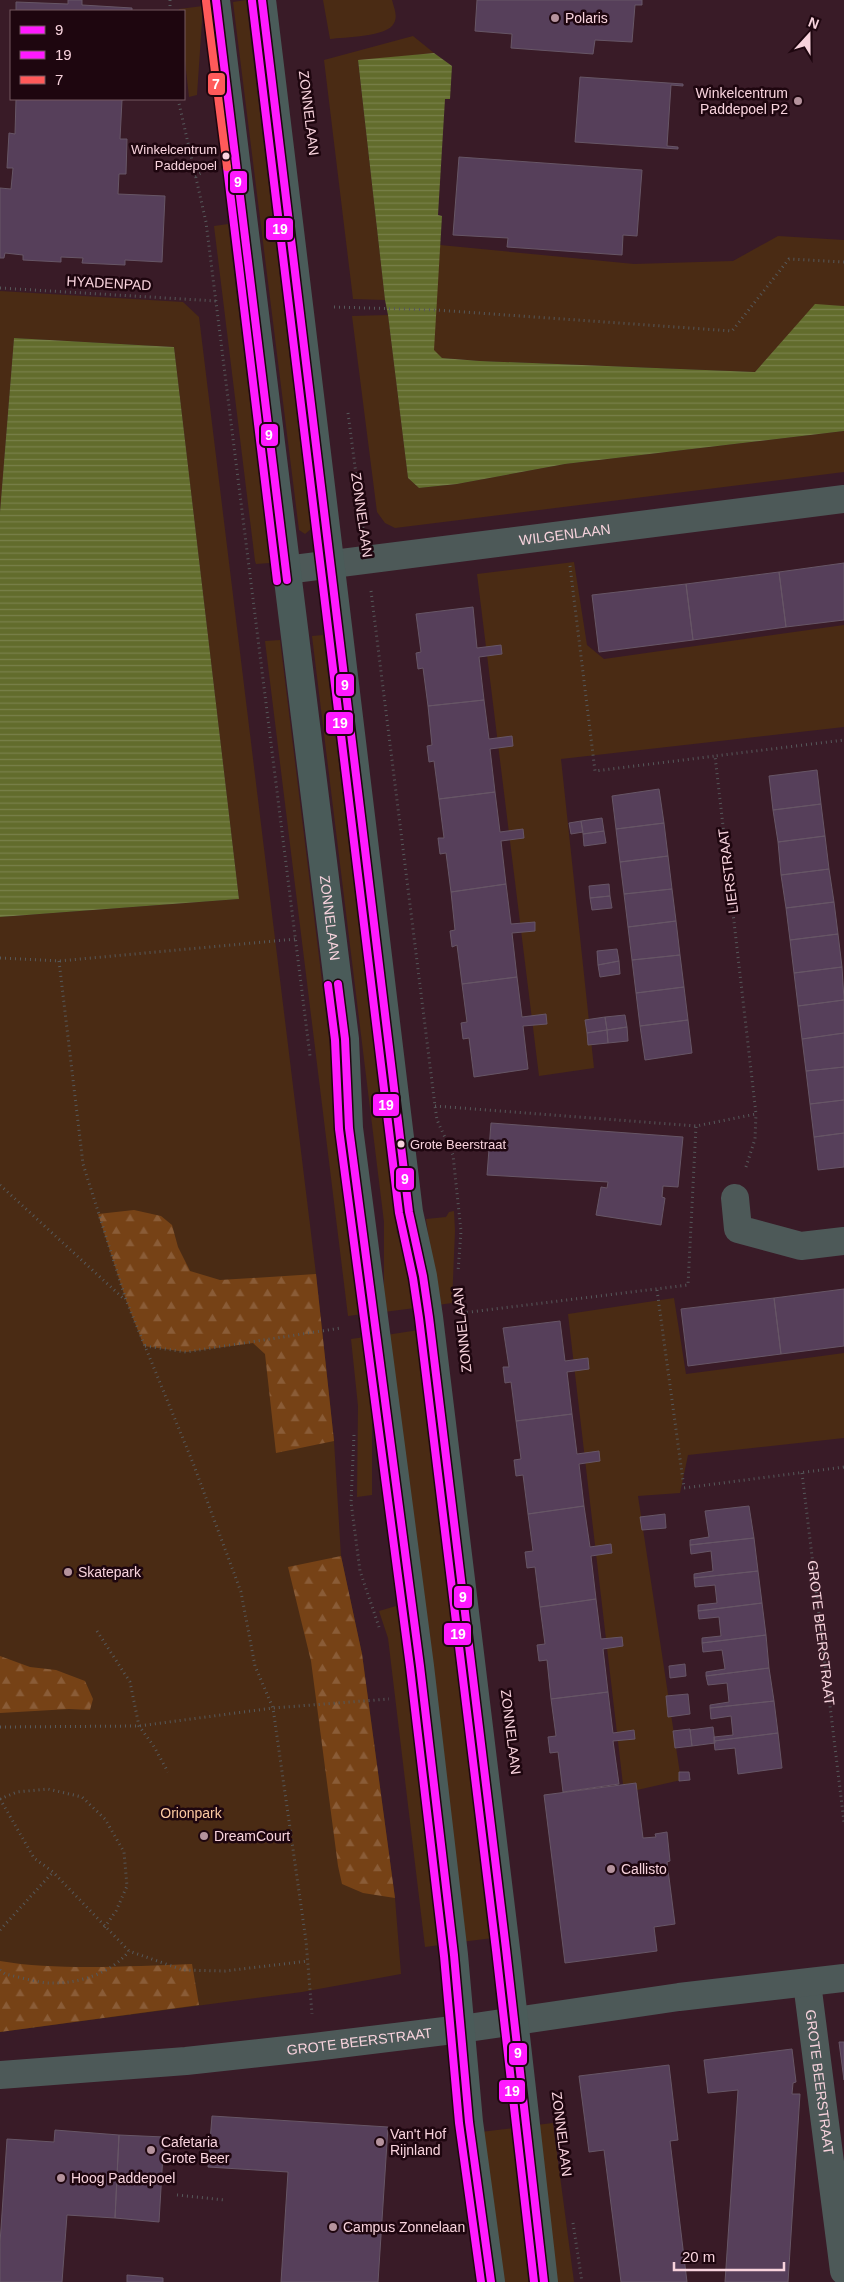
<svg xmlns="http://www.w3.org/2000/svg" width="844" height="2282" viewBox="0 0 844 2282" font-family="Arial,sans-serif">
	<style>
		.green { fill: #4a2b14 }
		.forest { fill: url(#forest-firs) }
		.water { fill: url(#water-rules) }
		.building { fill: #563f5a; stroke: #675666 }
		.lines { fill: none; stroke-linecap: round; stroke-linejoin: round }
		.path { stroke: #56595b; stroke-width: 3; stroke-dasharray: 1 4; stroke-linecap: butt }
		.street { stroke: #4d5958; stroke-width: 28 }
		.secondary { stroke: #4a5b59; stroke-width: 28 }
		.bus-1-casing { stroke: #1e060f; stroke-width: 11 }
		.bus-2-casing { stroke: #1e060f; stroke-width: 11 }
		.bus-3-casing { stroke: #1e060f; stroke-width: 11 }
		.bus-1 { stroke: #ff1aff; stroke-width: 8 }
		.bus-2 { stroke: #ff1aff; stroke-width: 8 }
		.bus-3 { stroke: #ff5a5a; stroke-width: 8 }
		.poi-dot { fill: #b5939d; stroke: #1e060f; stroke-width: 2 }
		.bus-dot { fill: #f8d3dd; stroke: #1e060f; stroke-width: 2 }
		.labels { text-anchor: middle; stroke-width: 5; stroke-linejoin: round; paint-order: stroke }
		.bus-label { font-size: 13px; fill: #f8d3dd; stroke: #1e060f; text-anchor: end }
		.poi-label { font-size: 14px; fill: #f8d3dd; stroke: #1e060f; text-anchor: start }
		.street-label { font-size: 14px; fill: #f8d3dd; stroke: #1e060f }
		.park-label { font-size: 14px; fill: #fcc9a2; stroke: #1e060f }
		.line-badge { stroke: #1e060f; stroke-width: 2 }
		.badge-label { font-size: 14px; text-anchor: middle; font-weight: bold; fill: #fff }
	</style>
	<defs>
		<pattern id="forest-firs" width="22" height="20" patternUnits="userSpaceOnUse" patternTransform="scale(1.25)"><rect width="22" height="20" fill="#764216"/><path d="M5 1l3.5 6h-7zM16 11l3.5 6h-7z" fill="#8a5c37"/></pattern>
		<pattern id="water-rules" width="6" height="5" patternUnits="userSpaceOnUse" patternTransform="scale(1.25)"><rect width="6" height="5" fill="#626c2c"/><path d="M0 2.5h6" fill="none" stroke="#79804a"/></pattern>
	</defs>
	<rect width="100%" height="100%" fill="#391b27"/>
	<path class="green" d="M246,0L311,529L305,534L299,530L233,2Z
		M323,0H392C394,8 398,16 394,23C388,37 344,37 330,39Z
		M203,6L197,95L189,97L184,52V11H179V9Z
		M413,36L434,53L358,61L385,300L353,299L324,60Z
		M228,224L270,563L256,564L255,561L214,226Z
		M778,236L844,240V306L815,305L755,372L480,361L442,358L433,350L440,245L634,264L733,261Z
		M0,291L183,302L199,317L316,1274L334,1441L341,1556L362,1654L395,1898L401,1974L302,1992L0,2032V917L239,899L174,347L14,338L0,512Z
		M388,315L408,478L419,488L457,484L565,464L844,431V472L395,528L385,523L377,512L352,316Z
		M574,562L587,645L604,659L844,625V727L561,759L594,1068L539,1076L477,574Z
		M323,635L397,1232L408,1271L415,1308L384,1312V1222L312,636Z
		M280,640L363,1314L348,1316L265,641Z
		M454,1211L455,1231L452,1303L438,1305L426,1219L446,1217L449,1212Z
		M674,1298L686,1374L844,1353V1438L688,1455L680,1493L638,1496L681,1780L624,1793L568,1314Z
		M419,1330L493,1938L461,1942L386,1335Z
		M365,1337L372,1404V1495L357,1497L358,1406L351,1339Z
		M396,1606L403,1640L440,1945L425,1947L388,1638L379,1611Z
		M553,2123L574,2282H554L536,2125Z
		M515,2128L533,2282H498L480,2132Z"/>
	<path class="forest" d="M134,1210L161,1216L172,1225L178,1247L190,1271L220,1280L316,1274L334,1441L276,1453L265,1354L253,1343L186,1352L144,1346L126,1300L98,1214Z
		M341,1556L362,1654L395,1898L363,1893L342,1884L338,1866L311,1661L288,1567Z
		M0,1656L30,1667L56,1670L85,1681L93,1699L90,1710L69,1709L0,1713Z
		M0,1961C58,1971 133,1966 192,1964L199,2005L0,2032Z"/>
	<path class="water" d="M434,53L452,66L450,99H445L438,215L442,216L434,350L442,358L480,361L755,372L815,304L844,306V431L565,464L457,484L419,488L408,478L388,315L385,300L358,60Z
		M14,338L174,347L239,899L0,917V512Z"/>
	<path class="building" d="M68,0H82V5L132,8V11H16V2L68,4Z
		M477,0H642V5H635L632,42L595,40L593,54L511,48L512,34L475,31Z
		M580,77L683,84V86L671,85L667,146L678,147V149L575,142Z
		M16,99H129L122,100L120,139H127L126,174H119L118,194L165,196L162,262L125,260V265L82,263L83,258L61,257V262L23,260V255L5,253L4,258H0V188L11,189L13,168H7L9,133L15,134Z
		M459,157L642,170L637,236L623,235L622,255L507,247L508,238L453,235Z
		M844,563V620L786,627L779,572Z
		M779,572L786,627L693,640L686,584Z
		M686,584L693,640L599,652L592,595Z
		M473,607L477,648L501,645L502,654L479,657L484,700L428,706L423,668L418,669L416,653L421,652L416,614Z
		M484,700L489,739L512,736L513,746L490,749L495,792L439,799L434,761L429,762L427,746L432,745L428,706Z
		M817,770L821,804L773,810L769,776Z
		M659,789L664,823L616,829L612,796Z
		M495,792L500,832L523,829L524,838L501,841L506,884L451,892L446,853L440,854L438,838H444L439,799Z
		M821,804L825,836L778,842L773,810Z
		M602,818L604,831L583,834L581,821Z
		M581,821L583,832L571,834L569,823Z
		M664,823L668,856L620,862L616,829Z
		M604,831L606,843L584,846L583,834Z
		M825,836L829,869L781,875L778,842Z
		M668,856L672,889L624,894L620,862Z
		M829,869L834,902L786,908L781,875Z
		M506,884L511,924L535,922V931L512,933L517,977L462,984L457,945L452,947L450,931L455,930L451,892Z
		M609,884L610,896L590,898L589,886Z
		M672,889L676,921L628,927L624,894Z
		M610,896L612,908L592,910L590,898Z
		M834,902L838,934L790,940L786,908Z
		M676,921L680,955L632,960L628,927Z
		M838,934L842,967L794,973L790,940Z
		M617,949L619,961L598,965L597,951Z
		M680,955L684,987L636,993L632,960Z
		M619,961L620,974L600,977L598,965Z
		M842,967L844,1000L798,1006L794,973Z
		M517,977L522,1017L546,1014L547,1024L523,1026L528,1069L474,1077L469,1038L463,1039L461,1023L467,1022L462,984Z
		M684,987L688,1020L640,1026L636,993Z
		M844,1000V1033L802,1039L798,1006Z
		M625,1015L627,1027L607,1030L605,1017Z
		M605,1017L607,1030L587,1033L585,1020Z
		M688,1020L692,1053L645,1060L640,1026Z
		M627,1027L628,1041L608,1043L607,1030Z
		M607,1030L608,1043L588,1045L587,1033Z
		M844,1033V1067L806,1071L802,1039Z
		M844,1067V1100L810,1104L806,1071Z
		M844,1100V1133L814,1137L810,1104Z
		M491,1123L683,1137L678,1187L663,1186L662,1197L665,1198L661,1225L596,1215L601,1187L607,1188L608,1182L487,1175Z
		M844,1133V1167L818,1170L814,1137Z
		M844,1289V1346L781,1354L774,1298Z
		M774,1298L781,1354L688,1366L681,1309Z
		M560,1321L565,1361L588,1358L589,1369L567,1372L572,1414L516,1421L511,1382L505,1383L503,1367H509L503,1328Z
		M572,1414L577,1454L599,1451L600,1461L579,1464L584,1506L528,1514L523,1475L516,1476L514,1460L521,1459L516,1421Z
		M584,1506L590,1547L611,1544L612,1553L591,1556L596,1599L540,1607L535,1567L527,1568L525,1552L533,1551L528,1514Z
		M749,1506L754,1538L690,1545V1540L709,1537L705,1511Z
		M665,1514L666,1528L642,1530L640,1517Z
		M754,1538L758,1571L694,1578V1574L713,1571L711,1551L691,1554L690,1545Z
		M758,1571L762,1603L698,1611V1605L717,1603L715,1585L695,1587L694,1578Z
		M596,1599L601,1639L622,1637L623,1646L603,1649L608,1692L551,1699L547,1660L539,1661L537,1645L545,1644L540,1607Z
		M762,1603L766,1635L702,1643V1638L721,1636L719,1617L699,1619L698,1611Z
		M766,1635L769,1668L706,1676V1672L725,1669L722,1650L703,1652L702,1643Z
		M685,1664L686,1676L670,1678L669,1666Z
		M769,1668L774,1701L710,1708V1705L729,1702L727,1683L708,1685L706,1676Z
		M608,1692L613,1733L634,1730L635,1739L613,1741L619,1784L563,1792L558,1752L550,1753L548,1737L556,1736L551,1699Z
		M688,1694L690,1714L668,1717L666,1696Z
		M774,1701L778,1733L714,1741V1737L733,1735L731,1716L711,1719L710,1708Z
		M713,1727L715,1743L692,1746L690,1730Z
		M690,1729L692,1746L675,1748L673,1731Z
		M778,1733L782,1768L738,1774L735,1748L715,1750L714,1741Z
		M679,1772H689L690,1780L679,1781Z
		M636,1783L643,1838L656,1837L655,1834L667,1832L670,1861L667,1862L675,1924L654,1927L657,1951L565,1963L544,1795Z
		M839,2042H844V2080Z
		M792,2049L796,2082L793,2083L792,2094H800L788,2282H725L738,2090L708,2093L704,2060Z
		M669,2065L678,2140L670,2141L687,2282H621L604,2150L589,2152L579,2076Z
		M212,2116L388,2127L378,2282H281L288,2172L208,2167Z
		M55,2130L119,2135L115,2218L67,2215L62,2282H0V2243L7,2139L54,2142Z
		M119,2135L164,2137L159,2222L115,2218Z
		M127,2275L163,2278V2282H127Z"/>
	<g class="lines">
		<g class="path">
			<path d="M170,0V11"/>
			<path d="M178,99L206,222L310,1056"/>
			<path d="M195,176L201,173"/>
			<path d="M0,288L216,301"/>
			<path d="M334,307L436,310L732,331L789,259L844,262"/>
			<path d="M348,413L363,528"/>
			<path d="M570,566L595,771L715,756"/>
			<path d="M371,591L435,1106L437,1120L453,1155L461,1231L458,1272"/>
			<path d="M0,958L59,961L296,939"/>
			<path d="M59,961L83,1164L126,1300L193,1463L241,1592L255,1666L273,1708L306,1941L312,2014"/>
			<path d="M435,1106L696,1126L756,1114L715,756L844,740"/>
			<path d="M746,1167L755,1139L756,1114"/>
			<path d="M0,1185L125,1300"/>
			<path d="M657,1290L684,1488L844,1467"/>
			<path d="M462,1313L688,1285L696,1126"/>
			<path d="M145,1346L186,1352L341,1328"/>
			<path d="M354,1435L351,1502L360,1571L379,1627"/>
			<path id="s1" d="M802,1473L844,1822"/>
			<path d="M97,1631L130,1682L139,1726L153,1745L168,1772"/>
			<path d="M0,1727L139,1726L273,1708L389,1699"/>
			<path d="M0,1799L34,1858L53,1872L129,1951L183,1970L225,1971L308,1961"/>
			<path d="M0,1799L17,1792L48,1789L82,1797L105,1819L124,1852L127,1886L116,1911L104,1928"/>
			<path d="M0,1930L53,1872"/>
			<path d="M0,1970L5,1974C20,1977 37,1983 51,1983C78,1984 112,1973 129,1951"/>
			<path d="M177,2195L225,2200"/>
			<path d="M573,2223L582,2282"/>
		</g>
		<g class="street">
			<path id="s2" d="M286,570L844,499"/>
			<path d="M735,1198L738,1229L801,1246L844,1241"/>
			<path id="s3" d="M807,1983L844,2271"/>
			<path id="s4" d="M0,2075L186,2061L314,2047L461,2029L679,1997L844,1978"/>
		</g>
		<g class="secondary">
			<path id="s5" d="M216,0L345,1039L349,1128L420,1666L454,1955L469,2122L491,2282"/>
			<path d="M262,0L409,1212L423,1276L429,1317L506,1949L544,2282"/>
		</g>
		<g class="bus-1-casing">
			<path id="bus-1" d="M216,0L287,580
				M262,0L409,1212L423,1276L429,1317L506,1949L544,2282
				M338,984L345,1039L349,1128L420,1666L454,1955L469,2122L491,2282"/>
		</g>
		<g class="bus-2-casing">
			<path id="bus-2" d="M252,1L399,1213L413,1278L419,1318L496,1950L534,2282
				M227,167L277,581
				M328,985L335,1040L339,1129L410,1667L444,1956L459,2123L481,2282"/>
		</g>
		<g class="bus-3-casing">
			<path id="bus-3" d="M206,1L227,167"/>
		</g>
		<use href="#bus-1" class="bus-1"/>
		<use href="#bus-2" class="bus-2"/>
		<use href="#bus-3" class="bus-3"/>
	</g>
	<g class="poi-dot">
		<circle cx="555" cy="18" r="5"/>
		<circle cx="798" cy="101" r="5"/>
		<circle cx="68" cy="1572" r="5"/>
		<circle cx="204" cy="1836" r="5"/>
		<circle cx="611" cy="1869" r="5"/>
		<circle cx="380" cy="2142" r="5"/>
		<circle cx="151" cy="2150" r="5"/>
		<circle cx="61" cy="2178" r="5"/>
		<circle cx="333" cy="2227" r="5"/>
	</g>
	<g class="bus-dot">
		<circle cx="226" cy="156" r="4.5"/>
		<circle cx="401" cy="1144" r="4.5"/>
	</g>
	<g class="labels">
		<g class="bus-label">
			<text x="217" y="154">Winkelcentrum<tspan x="217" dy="16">Paddepoel</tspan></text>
			<text x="410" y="1149" text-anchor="start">Grote Beerstraat</text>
		</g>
		<g class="poi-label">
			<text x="565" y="23">Polaris</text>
			<text x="788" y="98" text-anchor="end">Winkelcentrum<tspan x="788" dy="16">Paddepoel P2</tspan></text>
			<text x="78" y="1577">Skatepark</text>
			<text x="214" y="1841">DreamCourt</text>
			<text x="621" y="1874">Callisto</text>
			<text x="390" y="2139">Van't Hof<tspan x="390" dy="16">Rijnland</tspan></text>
			<text x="161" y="2147">Cafetaria<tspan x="161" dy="16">Grote Beer</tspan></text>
			<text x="71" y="2183">Hoog Paddepoel</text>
			<text x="343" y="2232">Campus Zonnelaan</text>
		</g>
		<g class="street-label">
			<text transform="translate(309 113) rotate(83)" y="5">ZONNELAAN</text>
			<text transform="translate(109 283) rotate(3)" y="5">HYADENPAD</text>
			<text transform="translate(362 515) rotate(82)" y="5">ZONNELAAN</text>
			<text dy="5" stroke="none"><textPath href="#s2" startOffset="281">WILGENLAAN</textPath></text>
			<text transform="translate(728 871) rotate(-97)" y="5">LIERSTRAAT</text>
			<text dy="5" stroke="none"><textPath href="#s5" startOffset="925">ZONNELAAN</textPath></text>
			<text transform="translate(462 1330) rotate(-96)" y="5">ZONNELAAN</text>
			<text dy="5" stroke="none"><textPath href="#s1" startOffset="161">GROTE BEERSTRAAT</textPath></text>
			<text transform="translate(511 1732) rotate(83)" y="5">ZONNELAAN</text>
			<text dy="5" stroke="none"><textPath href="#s4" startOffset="361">GROTE BEERSTRAAT</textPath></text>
			<text dy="5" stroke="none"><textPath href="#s3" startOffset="100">GROTE BEERSTRAAT</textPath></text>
			<text transform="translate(562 2134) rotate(83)" y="5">ZONNELAAN</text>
		</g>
		<g class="park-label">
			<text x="191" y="1818">Orionpark</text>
		</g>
	</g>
	<g class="line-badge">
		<rect x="207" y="72" width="19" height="24" rx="5" fill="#ff5a5a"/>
		<rect x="229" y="170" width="19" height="24" rx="5" fill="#ff1aff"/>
		<rect x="265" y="217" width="29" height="24" rx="5" fill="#ff1aff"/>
		<rect x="260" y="423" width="19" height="24" rx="5" fill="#ff1aff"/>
		<rect x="335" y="673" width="20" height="24" rx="5" fill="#ff1aff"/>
		<rect x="325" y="711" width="29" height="24" rx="5" fill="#ff1aff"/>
		<rect x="372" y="1093" width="28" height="24" rx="5" fill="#ff1aff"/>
		<rect x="395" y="1167" width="20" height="24" rx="5" fill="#ff1aff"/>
		<rect x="453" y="1585" width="20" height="24" rx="5" fill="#ff1aff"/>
		<rect x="443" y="1622" width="29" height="24" rx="5" fill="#ff1aff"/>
		<rect x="508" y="2042" width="20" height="24" rx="5" fill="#ff1aff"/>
		<rect x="498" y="2079" width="28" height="24" rx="5" fill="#ff1aff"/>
	</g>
	<g class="badge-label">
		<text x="216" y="89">7</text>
		<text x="238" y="187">9</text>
		<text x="280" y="234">19</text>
		<text x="269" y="440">9</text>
		<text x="345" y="690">9</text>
		<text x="340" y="728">19</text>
		<text x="386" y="1110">19</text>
		<text x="405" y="1184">9</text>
		<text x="463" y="1602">9</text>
		<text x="458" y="1639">19</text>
		<text x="518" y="2058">9</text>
		<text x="512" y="2096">19</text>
	</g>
	<rect x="10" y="10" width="175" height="90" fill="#1e060f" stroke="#755861"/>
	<rect x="20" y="26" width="25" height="8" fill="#ff1aff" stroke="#755861"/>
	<text x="55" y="35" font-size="15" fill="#f8d3dd">9</text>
	<rect x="20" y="51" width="25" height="8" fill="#ff1aff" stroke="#755861"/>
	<text x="55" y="60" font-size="15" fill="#f8d3dd">19</text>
	<rect x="20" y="76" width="25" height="8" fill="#ff5a5a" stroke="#755861"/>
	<text x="55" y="85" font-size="15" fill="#f8d3dd">7</text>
	<g transform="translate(809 35) rotate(21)" stroke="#1e060f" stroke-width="4" paint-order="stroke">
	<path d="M0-4L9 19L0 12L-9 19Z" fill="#f8d3dd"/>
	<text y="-8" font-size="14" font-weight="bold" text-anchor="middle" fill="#f8d3dd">N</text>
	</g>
	<path d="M674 2262v8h110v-8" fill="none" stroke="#f8d3dd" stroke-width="2.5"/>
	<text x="682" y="2262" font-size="15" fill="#f8d3dd" stroke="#1e060f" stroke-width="4" paint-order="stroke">20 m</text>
</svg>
